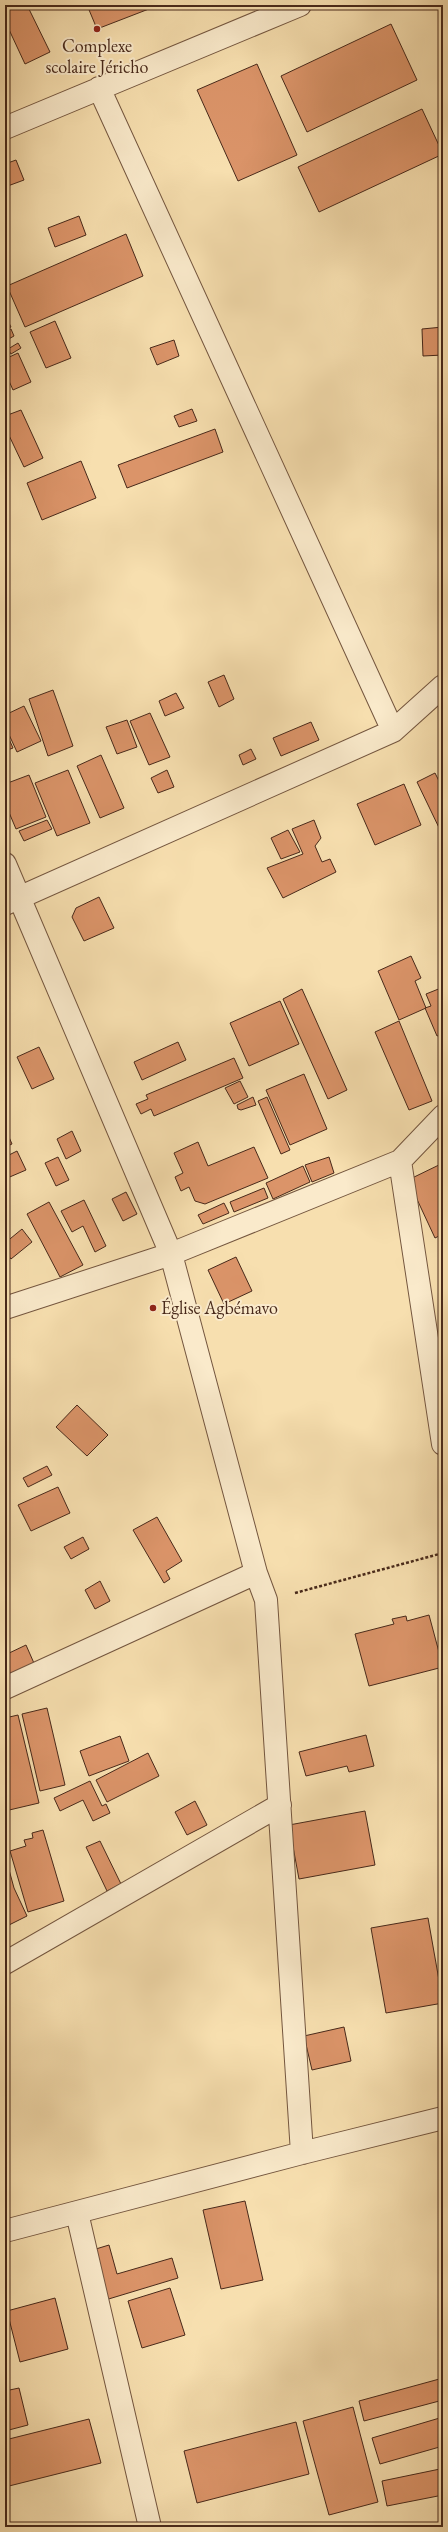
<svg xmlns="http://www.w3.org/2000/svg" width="448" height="2532" viewBox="0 0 448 2532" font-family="'EB Garamond',serif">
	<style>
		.building { fill: #db9469; stroke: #48291a }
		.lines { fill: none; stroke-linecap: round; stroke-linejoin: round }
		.minor-casing { stroke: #74563f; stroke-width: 24 }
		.path { stroke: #48291a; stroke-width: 2.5; stroke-dasharray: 3 2; stroke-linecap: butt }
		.minor { stroke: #faeacb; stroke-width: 22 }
		.poi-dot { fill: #8f2418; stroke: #faeacb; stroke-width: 1.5 }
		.labels { text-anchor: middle; stroke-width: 4; stroke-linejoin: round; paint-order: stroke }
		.poi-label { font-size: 18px; fill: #48291a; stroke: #faeacb }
	</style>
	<rect width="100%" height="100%" fill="#f7dfaf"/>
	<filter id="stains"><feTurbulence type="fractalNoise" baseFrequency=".005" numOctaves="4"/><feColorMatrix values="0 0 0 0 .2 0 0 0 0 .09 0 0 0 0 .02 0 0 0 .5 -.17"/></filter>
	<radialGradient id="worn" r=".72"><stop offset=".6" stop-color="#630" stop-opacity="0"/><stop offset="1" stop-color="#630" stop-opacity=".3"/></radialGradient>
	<path class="building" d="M5,5H27L50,52L25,64L5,21Z
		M87,5H153L154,7L97,29Z
		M391,24L417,80L307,132L281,76Z
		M257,64L297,155L238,181L197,90Z
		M422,109L443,154L319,212L298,167Z
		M16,160L24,180L5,187V164Z
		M79,216L86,235L55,247L48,228Z
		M126,234L143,276L25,327L7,286Z
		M5,319H7L11,327L5,330Z
		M55,321L71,358L46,368L30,332Z
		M443,327V355L423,356L422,329Z
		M11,329L14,336L5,341V332Z
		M174,340L179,356L157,365L150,348Z
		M18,343L21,348L11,354L8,349Z
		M18,353L31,382L13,390L5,372V359Z
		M192,409L197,421L179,427L174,416Z
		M21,410L43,458L24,467L5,427V416Z
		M215,429L223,452L127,488L118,465Z
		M81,461L96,498L42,520L27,483Z
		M224,675L234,699L219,707L208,682Z
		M53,690L73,746L48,756L29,699Z
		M176,693L184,708L165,716L159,701Z
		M24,706L41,741L17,752L5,726V715Z
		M150,713L170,757L149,765L130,721Z
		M127,720L137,747L117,754L106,727Z
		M311,722L319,740L281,756L273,738Z
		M5,730L13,748L5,751Z
		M251,749L256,759L243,765L239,755Z
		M101,755L124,808L100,818L77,766Z
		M68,770L90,823L57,836L35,783Z
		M167,770L174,787L158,793L151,778Z
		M435,773L443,789V836L417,782Z
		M29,775L46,817L16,829L5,803V784Z
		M404,784L421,825L375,845L357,804Z
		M47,820L52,829L24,841L19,831Z
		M314,820L321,838L315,846L322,862L330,859L336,872L283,898L267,868L303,854L292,829Z
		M288,830L300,852L281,859L271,838Z
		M99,897L114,928L84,941L72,917L76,908Z
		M411,956L421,978L415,981L426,1008L399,1020L378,971Z
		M441,988L443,994V1034L437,1036L425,1008L431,1006L426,994Z
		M302,989L347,1090L328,1099L283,999Z
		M280,1001L299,1044L249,1066L230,1023Z
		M399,1021L432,1101L409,1110L375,1032Z
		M178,1042L186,1060L142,1080L134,1062Z
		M39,1047L54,1079L32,1089L17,1057Z
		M234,1058L243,1078L154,1116L151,1109L141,1114L136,1104L148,1099L146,1095Z
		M304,1074L327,1129L290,1145L266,1090Z
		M240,1081L248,1097L234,1104L225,1088Z
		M253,1097L256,1105L241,1110L238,1109L237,1105Z
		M267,1097L290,1150L281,1154L258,1101Z
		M5,1128L12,1144L5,1147Z
		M72,1131L81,1151L66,1159L57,1139Z
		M198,1142L208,1166L254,1147L268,1178L205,1204L195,1201L189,1187L181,1191L175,1177L183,1173L174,1153Z
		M17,1151L26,1170L5,1179V1157Z
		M58,1157L69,1180L56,1186L45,1163Z
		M329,1157L334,1173L312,1182L305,1165Z
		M443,1163V1234L435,1238L408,1180Z
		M303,1166L310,1182L273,1199L266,1183Z
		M264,1188L268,1198L234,1212L230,1202Z
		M126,1192L137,1214L123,1221L112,1199Z
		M84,1200L106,1246L95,1252L83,1226L72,1232L61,1211Z
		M49,1202L83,1265L60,1277L27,1214Z
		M224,1203L229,1213L203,1224L198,1215Z
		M22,1229L32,1242L11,1259L5,1251V1243Z
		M236,1257L252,1291L224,1304L208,1270Z
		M77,1405L108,1435L87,1456L56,1427Z
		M47,1466L52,1475L28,1487L23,1478Z
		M58,1487L70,1513L31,1531L18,1505Z
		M157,1517L182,1561L166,1571L170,1579L164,1583L133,1530Z
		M83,1537L89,1549L71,1559L64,1547Z
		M100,1581L110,1601L95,1609L85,1590Z
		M429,1615L443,1667L369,1686L355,1634L394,1624L392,1619L406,1616L407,1621Z
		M26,1645L37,1670L5,1685V1655Z
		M47,1708L65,1785L40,1791L22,1714Z
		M18,1715L39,1803L5,1811V1718Z
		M366,1735L374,1766L349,1772L347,1766L306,1776L299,1752Z
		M120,1736L129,1761L89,1776L80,1751Z
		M148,1753L159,1776L107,1802L96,1780Z
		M90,1781L102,1806L106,1804L110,1813L93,1821L83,1800L60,1811L54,1798Z
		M195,1801L207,1825L187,1835L175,1812Z
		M365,1811L375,1865L299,1879L289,1825Z
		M43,1830L64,1901L28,1912L10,1851L26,1846L24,1840L33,1838L32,1833Z
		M100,1841L121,1884L107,1891L86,1847Z
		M5,1855L14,1888L27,1916L5,1927Z
		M428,1918L443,2003L386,2013L371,1928Z
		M344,2027L351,2061L312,2070L304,2036Z
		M245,2201L263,2280L221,2289L203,2210Z
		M109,2245L117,2274L172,2258L178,2278L102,2301L86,2252Z
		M170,2288L185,2335L142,2348L128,2301Z
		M55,2298L68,2349L20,2362L7,2311Z
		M443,2378V2400L364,2421L359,2401Z
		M19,2388L28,2425L5,2431V2391Z
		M353,2407L378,2502L329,2515L303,2421Z
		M443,2417V2446L380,2464L372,2438Z
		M89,2419L101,2463L5,2487V2440Z
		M296,2422L309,2474L197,2503L184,2451Z
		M440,2469L443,2495L387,2506L382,2481Z"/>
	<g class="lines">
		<g class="minor-casing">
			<path id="minor" d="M99,88L393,731
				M5,128L300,5
				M5,864L171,1254L256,1573L266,1600L302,2153
				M5,904L393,731L443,686
				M400,1161L443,1444
				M5,1308L171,1254L400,1161L443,1116
				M5,1688L256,1573
				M5,1963L280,1805
				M77,2213L150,2527
				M5,2231L302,2153L443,2118"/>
		</g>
		<path class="path" d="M295,1593L443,1553"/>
		<use href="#minor" class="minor"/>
	</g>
	<g class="poi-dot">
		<circle cx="97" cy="29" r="4"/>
		<circle cx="153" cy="1308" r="4"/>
	</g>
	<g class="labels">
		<g class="poi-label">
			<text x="97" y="52">Complexe<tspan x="97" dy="21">scolaire Jéricho</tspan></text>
			<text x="161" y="1314" text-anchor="start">Église Agbémavo</text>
		</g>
	</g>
	<rect width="448" height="2532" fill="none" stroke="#f7dfaf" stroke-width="20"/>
	<rect x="6" y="6" width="436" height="2520" fill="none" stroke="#48291a" stroke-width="2"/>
	<rect x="10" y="10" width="428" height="2512" fill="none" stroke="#48291a"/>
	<rect width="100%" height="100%" filter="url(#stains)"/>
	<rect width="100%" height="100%" fill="url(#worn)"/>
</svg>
